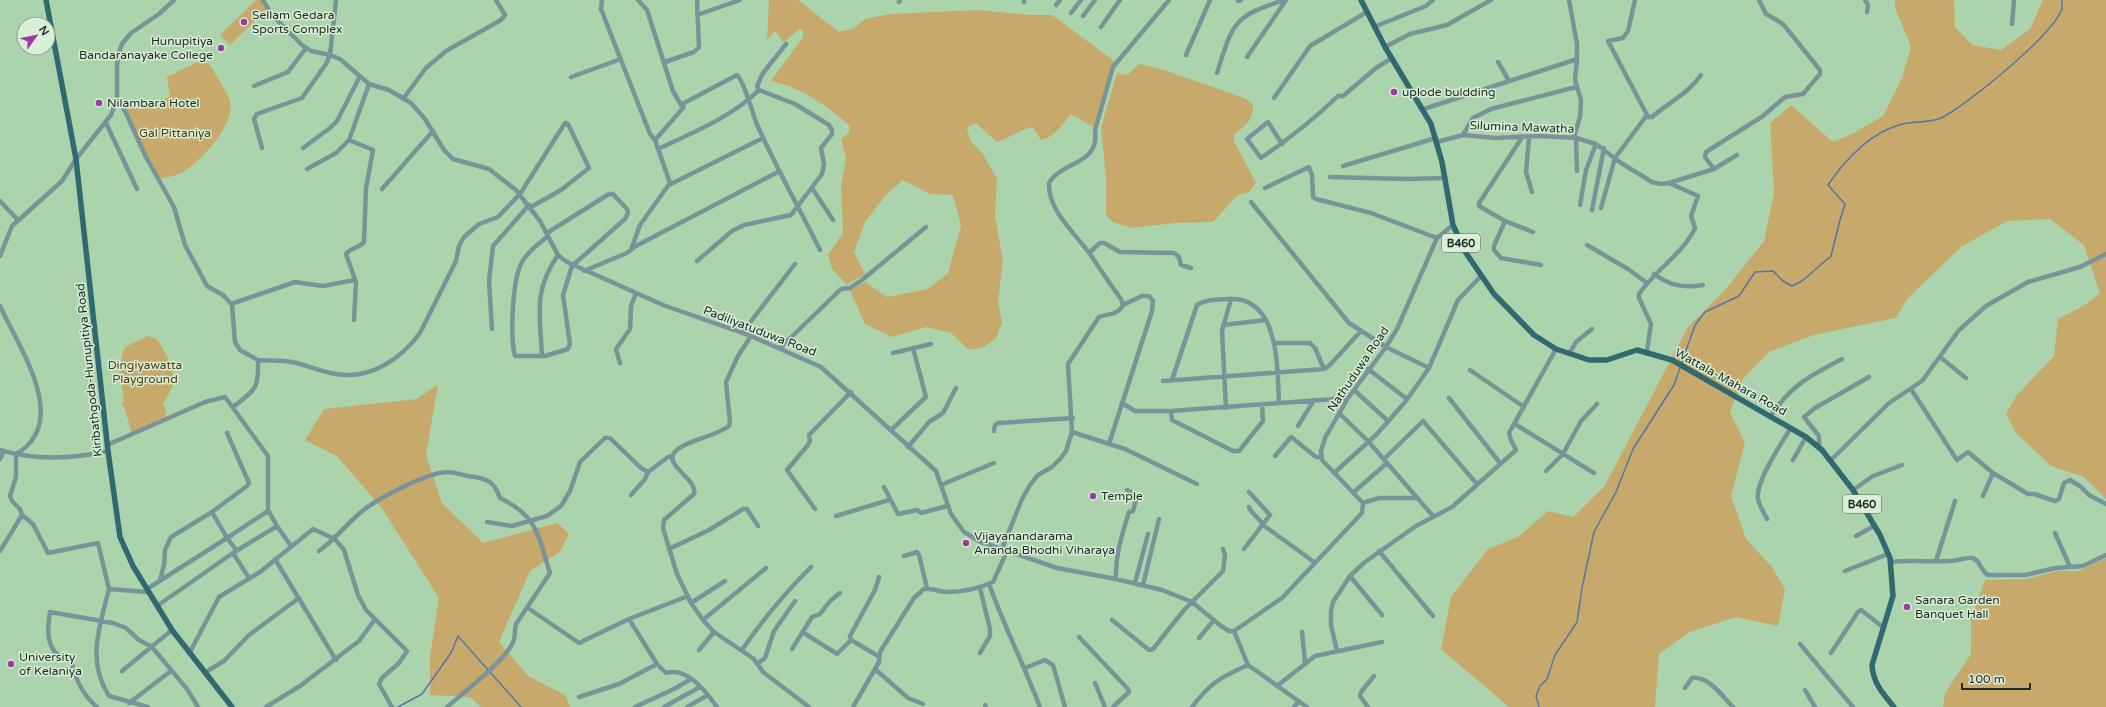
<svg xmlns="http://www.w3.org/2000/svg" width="2106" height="707" viewBox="0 0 2106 707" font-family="'Varela Round',sans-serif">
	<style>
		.green { fill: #c7aa6b }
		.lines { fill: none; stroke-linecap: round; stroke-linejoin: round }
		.stream { stroke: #5674ac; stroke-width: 1.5 }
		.minor { stroke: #799498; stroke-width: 4.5 }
		.major { stroke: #316970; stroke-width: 5.5 }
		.poi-dot { fill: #9c3aa1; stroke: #daeeda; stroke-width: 1.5 }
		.labels { text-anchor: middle; stroke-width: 3; stroke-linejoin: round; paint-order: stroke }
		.shield { fill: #daeeda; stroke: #546655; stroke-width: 1 }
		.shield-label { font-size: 11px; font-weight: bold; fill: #1b2b1c }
		.poi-label { font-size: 12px; fill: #1b2b1c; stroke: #daeeda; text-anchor: start }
		.street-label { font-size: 12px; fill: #1b2b1c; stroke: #daeeda }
		.park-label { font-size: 12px; fill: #4e3b0d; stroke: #daeeda }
	</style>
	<rect width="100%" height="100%" fill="#abd4ac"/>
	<path class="green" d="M256,0H263L268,8L230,45L220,35Z
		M769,0H798L839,32L853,29L865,19L890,14L977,10L1033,15H1052L1114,61L1095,128L1071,114C1062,125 1055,137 1041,140L1033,127C1020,129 1010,138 997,142L976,123L967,128L970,140L983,154L997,179L995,216L1003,261L998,301L1002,322L996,338L984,347L969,350L951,333L927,327L892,337L865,324L850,290L865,282L887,297L928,289L948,273L961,226L953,195L930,194L903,180L886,195L865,222L854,252L865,274L847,285L832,269L828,255L843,233L841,186L846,158L841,139L849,133L850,126C827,106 801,87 771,81L803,37V30L799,29L787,40L783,42L775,31L767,40Z
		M1895,0H1954L1955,27L1972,45L2001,50L2030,29L2043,0H2106V499L2084,477L2051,466L2016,433L2006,414L2016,396L2054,356L2058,319L2085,305L2100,293L2084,245L2050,219L2007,221L1961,247L1908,298L1896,318L1814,335L1769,352L1743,379L1730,412L1745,443L1731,496L1746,539L1771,566L1785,589L1778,626L1736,617L1690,632L1659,654L1655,707H1509L1441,649L1451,597L1488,549L1518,537L1548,511L1573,517L1604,487L1688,327L1725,290L1764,241L1774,192L1770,123L1791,105L1833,142L1854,133L1883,116L1902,78L1911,47L1895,7Z
		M197,62L208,63C213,69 228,94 230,101C236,124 202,159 185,171C178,176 166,177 158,179L123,109L129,103L163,100L170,96L167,77Z
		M1140,64L1161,69L1244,98L1253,104C1253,119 1248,125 1234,134V141L1256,183L1249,192L1237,196L1213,222L1175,223L1131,228L1113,222L1106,215V178L1101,127L1117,73L1127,75Z
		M148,336L157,339C166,354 179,374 170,392C168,396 165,399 163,403L166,411L165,420L132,434C128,422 128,415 122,404L124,401C122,377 115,373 125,347Z
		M438,384L426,455L442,503L483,543L557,523L569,534L560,552L530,571L499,642L528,676L565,695L570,707H481L470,697L430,695V656L439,598L383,510L338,457L305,440L324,409L417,399Z
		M2106,558V707H1943L1945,693L1971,654V618L1985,580L2027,579L2057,571H2079Z"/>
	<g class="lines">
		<path class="stream" d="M398,707L422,694L451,653L458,636L521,707
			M1539,707L1536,696L1540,686L1547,679L1555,655L1577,622L1582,588L1594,532L1616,492L1633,449L1674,385L1695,325L1705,312L1739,296L1755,272L1773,271L1783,281L1792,286L1802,281L1831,256L1840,220L1845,204L1828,185C1845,160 1869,134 1899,125C1912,120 1928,124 1941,118C1967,105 2052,36 2062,9C2062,7 2062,3 2062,0"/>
		<path class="minor" d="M263,0L271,14L302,45L311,51L330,55L340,59L369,84L389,90L411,103L425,119L444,150L453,159L489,169L516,190L540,221L558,255L567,262L663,305L751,336L821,367L936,471L951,514L964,532L981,542L1057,568L1116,579L1162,590L1192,602L1221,626L1229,631H1234
			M602,0L601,9L650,134L655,140
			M638,0L647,10L673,91L683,108
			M1569,0L1577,44V59
			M1865,0L1868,5L1867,12
			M1238,1L1241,0
			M899,2L900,0
			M1024,2V0
			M1056,5L1060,0
			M1071,13L1081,0
			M697,15L740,0
			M1083,16L1095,0
			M2012,24L2014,0
			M1101,27L1120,0
			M1374,27L1426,6L1433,0
			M1385,47L1410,34L1447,25L1491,0
			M1186,55L1210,0
			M1247,57L1286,0
			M665,62L694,52L699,47L697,0
			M1498,62L1509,81
			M1217,73C1233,23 1232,17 1284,0
			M571,77L621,59
			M254,86L288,72L306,48
			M1274,98L1310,46L1367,12
			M403,99L426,68L446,51L501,20L505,15L496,0
			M117,100L125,111L146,157L174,207L185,245L207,286L223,295L232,305L235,342L240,350L258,360C259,389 255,390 233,407
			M1424,109L1577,59L1575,80L1581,100L1580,117L1574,137
			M1646,117H1652C1669,102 1688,94 1701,75
			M106,123L137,189
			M1463,135L1473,118L1491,109L1576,87
			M1529,138L1526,172L1532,192
			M1576,138L1577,171
			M1521,139L1479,203V206L1505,221L1494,246V250L1501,258L1541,265
			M349,140L373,150L366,188L364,242C359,248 350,248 346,254L356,282L354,320
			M1437,142L1463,135L1495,138L1540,136L1576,138L1596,144L1621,163L1652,182L1661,184L1669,183L1698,196L1691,216L1695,228C1683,254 1655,270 1639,294V298L1651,324L1647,351
			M1282,144L1268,122L1247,139L1261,158C1289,139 1314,119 1338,96H1343L1376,68L1392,58
			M262,148L254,119L257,114L302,98L326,64L330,55L336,0
			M303,148L330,128L337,121L360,76
			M658,149C692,133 732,117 759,90L757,86L763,73L786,44
			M1343,166L1436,138
			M307,169L336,153L349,140L369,84
			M1714,169L1705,157L1706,152L1763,116L1785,97L1803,94L1820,74V70L1783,24L1766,14L1759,0
			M1330,177L1406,179L1445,178
			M1669,183L1714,169L1737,155
			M669,185L763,138
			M812,188L833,220
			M1265,188L1309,167L1312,175L1313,197L1316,199L1371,213L1437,238
			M382,189L433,131
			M0,201L18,220
			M1251,202L1349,323L1386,347L1429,368
			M1580,205L1586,170L1596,144
			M1601,208L1615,158L1647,115L1608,41L1623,38L1628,31L1635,0
			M1592,210L1604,148
			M1505,221L1533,232
			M547,233L609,194H613L627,209L628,213L625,219L572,266L563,295L570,344L568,349L545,356H515C510,337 512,280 522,262C528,251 539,244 548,236
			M1587,245L1628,269L1647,283
			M631,250L640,225L670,183L655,140L683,108L684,103L737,75C744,81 752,111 756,122C775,166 799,207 820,250
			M1089,253L1100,243H1104L1120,252L1174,253L1179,257L1181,265L1191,268
			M0,256L12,226L62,181L76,159L111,115L117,100V67L118,55L122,44L131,33L159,14L174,0
			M697,261L732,231L744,225L791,215L822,174L824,164L821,148L832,134V130L829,125L795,104L759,90
			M584,271L627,253L634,247L778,172
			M1654,274C1670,286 1684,288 1703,285
			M231,304L295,282L323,286L355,280
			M0,306C18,346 72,422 16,454
			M1223,325L1266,320
			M492,329L489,281L493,246L529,205
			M742,333L795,264
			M751,336L738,356L726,382L730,422L729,426C715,436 698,438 683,446C652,462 699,477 694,494L664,520L663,528L677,574L691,603L703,620L714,632L754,659L763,672L809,707
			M1275,343H1310L1315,348L1324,369
			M780,348L841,289L850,288L862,280L926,227
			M893,353L931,344
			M1569,354L1576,342L1592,329
			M542,356C540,314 533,291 558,255
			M1940,357L1966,378
			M258,360C269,361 281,360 292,362C307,365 321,372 336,374C370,380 401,359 420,333L456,261L459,246L464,237L479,224L498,217L520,194L565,123L568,124L589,168L561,190L531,207
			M620,363L616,349L630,329L631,306L636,293
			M1368,369L1407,399
			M1470,370L1524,407
			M1172,380L1197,305C1207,299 1216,300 1227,299C1280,295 1277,367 1279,403
			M1163,381L1324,369L1329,366L1360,332
			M1911,389L1957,460L1968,452L1993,473
			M1354,390L1388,421
			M1449,398L1500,463
			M1122,403L1135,411H1171L1348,398
			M1226,408L1222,331L1231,299
			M1171,411L1172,420L1233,451H1239L1263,421L1262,404
			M1339,413L1368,441L1433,516
			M1770,417C1790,386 1811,375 1842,359
			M1515,424L1594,473
			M1298,426L1314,400
			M891,430L926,397L913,348
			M994,431L995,425L998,423L1073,418
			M1072,432L1125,449L1197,484
			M1109,444L1152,311L1153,301L1149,296H1142L1123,305
			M107,445L205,402L225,397L268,456V510L277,526L233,553L157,606
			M908,447L929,422L943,413L956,388
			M1819,447V436L1804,417L1815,408L1869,377
			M0,450C36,461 72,459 108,451
			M1275,456L1291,437L1316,457H1321
			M0,459L4,451
			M1384,459L1423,421L1476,483
			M1793,460L1806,437
			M1831,460L1889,403L1922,381L1959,330L1986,306L2028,282L2080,267L2106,254
			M1546,471L1563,454L1581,421L1597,404
			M1334,473L1377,434L1406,401L1429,368L1458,300L1481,276
			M941,485L994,463
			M884,487L898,514L917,510L921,513L947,506
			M1853,490L1873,476L1902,465
			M1354,492L1387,463
			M631,495L645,479L648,472
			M1983,496L1993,473L2028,494H2034L2055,501L2059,499L2064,483L2070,480L2080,486L2089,495L2106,504
			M1363,503L1379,498H1418
			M1249,507C1252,515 1259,517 1263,525L1314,562
			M815,509L787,470L808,445L810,441L809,435L851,392
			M22,515L33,524L48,553L98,543L109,589L148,592
			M836,516L889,500
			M1767,519C1764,513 1759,505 1758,499C1755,482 1782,442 1791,428
			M487,522L512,526L547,516L561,506L570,491L580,462L605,438H610L641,468L648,472L668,457L673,456
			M277,526L291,546
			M2055,533L2070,567
			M1856,536L1874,526
			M669,549L709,530L743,509H747L758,526
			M1002,549L1022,499L1030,485L1038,475L1052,467L1061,458L1066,451L1072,432L1068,364L1099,317C1109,313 1117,316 1123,305L1121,299C1110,284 1100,269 1090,254C1075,233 1048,211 1049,183C1062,160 1100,166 1095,130L1113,67L1169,0
			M1244,549L1270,515L1249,492
			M0,551L22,515L20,509L12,501L10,496L16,477V454
			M237,551L227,538L268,511
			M319,551C335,539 346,525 361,512C378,498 426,473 447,472C454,472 462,475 468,476C485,478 494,480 500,498C539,517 538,536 550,573L516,624C514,630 516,636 513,642C507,659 462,694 447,707
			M1379,551L1433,616
			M233,553L249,578
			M904,556L917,552L919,555L927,588
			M275,559L336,660
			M1936,561L1955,501
			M1891,562C1911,560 1930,562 1950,561C1957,561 1965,557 1972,558C1980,559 1981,572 1988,575H2025L2056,568L2083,566L2106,555
			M1845,571L1888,554
			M1350,576L1382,615
			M1116,579C1115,555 1122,535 1129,512L1133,511L1137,496L1127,490
			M160,580L164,565L165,550L171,537L212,512
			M1135,583L1148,534
			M989,584C1004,626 1024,665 1040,707
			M1143,585L1159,519
			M980,588L990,629V636L980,653
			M109,589C100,626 86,660 109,696L148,707
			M147,589L227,538L212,512L247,486L249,483L227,433
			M691,603L725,581
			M528,608L579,643L629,619L657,664L666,673C687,667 705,690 717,707
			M629,619L688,596
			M703,620L766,568
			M1112,620L1149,650L1153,649L1184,610L1223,571L1225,555L1223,549
			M1234,631L1282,598L1362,513L1363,503L1322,460L1321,451L1325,438L1348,398L1386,347L1397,329L1437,238L1453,225
			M1234,631L1248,665L1307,707
			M1302,632L1305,662
			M804,633L837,654L851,640L878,656
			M1079,637L1128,689L1129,692L1113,707
			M1199,638L1214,620
			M851,640L850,636L875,590L879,577
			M1800,644L1853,707
			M792,649L812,617L820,614L830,601L840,593
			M699,650L714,632
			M742,650C763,619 785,593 811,567
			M1337,651L1331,625V611L1333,602L1350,576L1365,562L1416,526L1452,507L1516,450L1511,440L1509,433L1556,349
			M190,652L219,597L260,572L313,529L335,539L344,550L358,595L366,610L407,651L399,663L382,678L379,684L392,707
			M1831,653L1858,612L1861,610L1884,628
			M757,664L765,658L774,631L795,601
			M1025,668L1045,660L1053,665L1065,707
			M875,669L908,698L923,704
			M122,671L172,630
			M206,672L224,661L249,635L299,598
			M1095,683L1105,707
			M1277,686L1315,656L1382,642
			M1685,688L1692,678C1709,676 1722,696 1733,707
			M1805,690L1815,707
			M579,697L619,684L657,664
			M129,703L171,671
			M985,705L986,707
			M97,707C82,694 76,680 71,661C66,658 57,655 54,651C46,639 48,625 50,612L113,623L126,628L139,640L152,647L187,689L198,707
			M266,707L300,686L359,641L375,619
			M635,707L676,688L691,679
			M664,707L700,687
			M687,707L708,695
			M853,707L879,662L880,652L914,598L924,589C931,588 938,591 946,592C962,592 978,589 993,582L1007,551
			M1192,707C1210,683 1221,677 1248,665
			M1294,707L1299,701
			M1368,707L1360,696L1361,692L1374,676"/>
		<path class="major" d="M46,0L76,159L108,451L120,537L133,566L172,630L232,707
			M1361,0L1385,47L1431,124L1442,162L1453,225L1466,253L1494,294L1534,335L1556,349L1589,360H1607L1637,350L1672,360L1806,437L1822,450L1853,490L1880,535L1890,558L1893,596L1872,665C1873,683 1883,694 1894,707"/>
	</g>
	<g class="poi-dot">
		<circle cx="244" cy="22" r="4"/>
		<circle cx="221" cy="48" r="4"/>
		<circle cx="1394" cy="92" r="4"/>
		<circle cx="99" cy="103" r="4"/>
		<circle cx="1093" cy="496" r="4"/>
		<circle cx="966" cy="543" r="4"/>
		<circle cx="1907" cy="607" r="4"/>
		<circle cx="11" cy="664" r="4"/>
	</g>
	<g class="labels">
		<g class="shield">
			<rect x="1442" y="234" width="38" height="18" rx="3"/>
			<rect x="1843" y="495" width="38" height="18" rx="3"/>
		</g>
		<g class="shield-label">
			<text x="1461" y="247">B460</text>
			<text x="1862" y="508">B460</text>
		</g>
		<g class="poi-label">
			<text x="252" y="19">Sellam Gedara<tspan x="252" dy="14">Sports Complex</tspan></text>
			<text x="213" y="45" text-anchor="end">Hunupitiya<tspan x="213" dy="14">Bandaranayake College</tspan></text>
			<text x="1402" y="96">uplode buldding</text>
			<text x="107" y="107">Nilambara Hotel</text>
			<text x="1101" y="500">Temple</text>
			<text x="974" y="540">Vijayanandarama<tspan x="974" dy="14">Ananda Bhodhi Viharaya</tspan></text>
			<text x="1915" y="604">Sanara Garden<tspan x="1915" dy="14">Banquet Hall</tspan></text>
			<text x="19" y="661">University<tspan x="19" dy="14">of Kelaniya</tspan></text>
		</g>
		<g class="street-label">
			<text transform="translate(1522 127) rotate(2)" y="4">Silumina Mawatha</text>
			<text transform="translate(760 331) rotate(21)" y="4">Padiliyatuduwa Road</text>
			<text transform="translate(1358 369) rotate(-56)" y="4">Nathuduwa Road</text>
			<text transform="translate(89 370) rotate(-96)" y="4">Kiribathgoda-Hunupitiya Road</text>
			<text transform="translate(1731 382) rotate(29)" y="4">Wattala-Mahara Road</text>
		</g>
		<g class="park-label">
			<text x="175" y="137">Gal Pittaniya</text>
			<text x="145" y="369">Dingiyawatta<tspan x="145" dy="14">Playground</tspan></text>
		</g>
	</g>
	<g transform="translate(36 36) rotate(57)"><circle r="19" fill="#daeeda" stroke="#8ea08e"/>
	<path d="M0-3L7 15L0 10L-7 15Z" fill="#9c3aa1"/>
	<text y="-6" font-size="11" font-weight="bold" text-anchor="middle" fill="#1b2b1c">N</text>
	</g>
	<path d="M1962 683v6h68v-6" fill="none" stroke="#1b2b1c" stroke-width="2"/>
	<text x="1968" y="683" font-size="12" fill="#1b2b1c" stroke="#daeeda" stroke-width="3" paint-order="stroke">100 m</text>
</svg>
